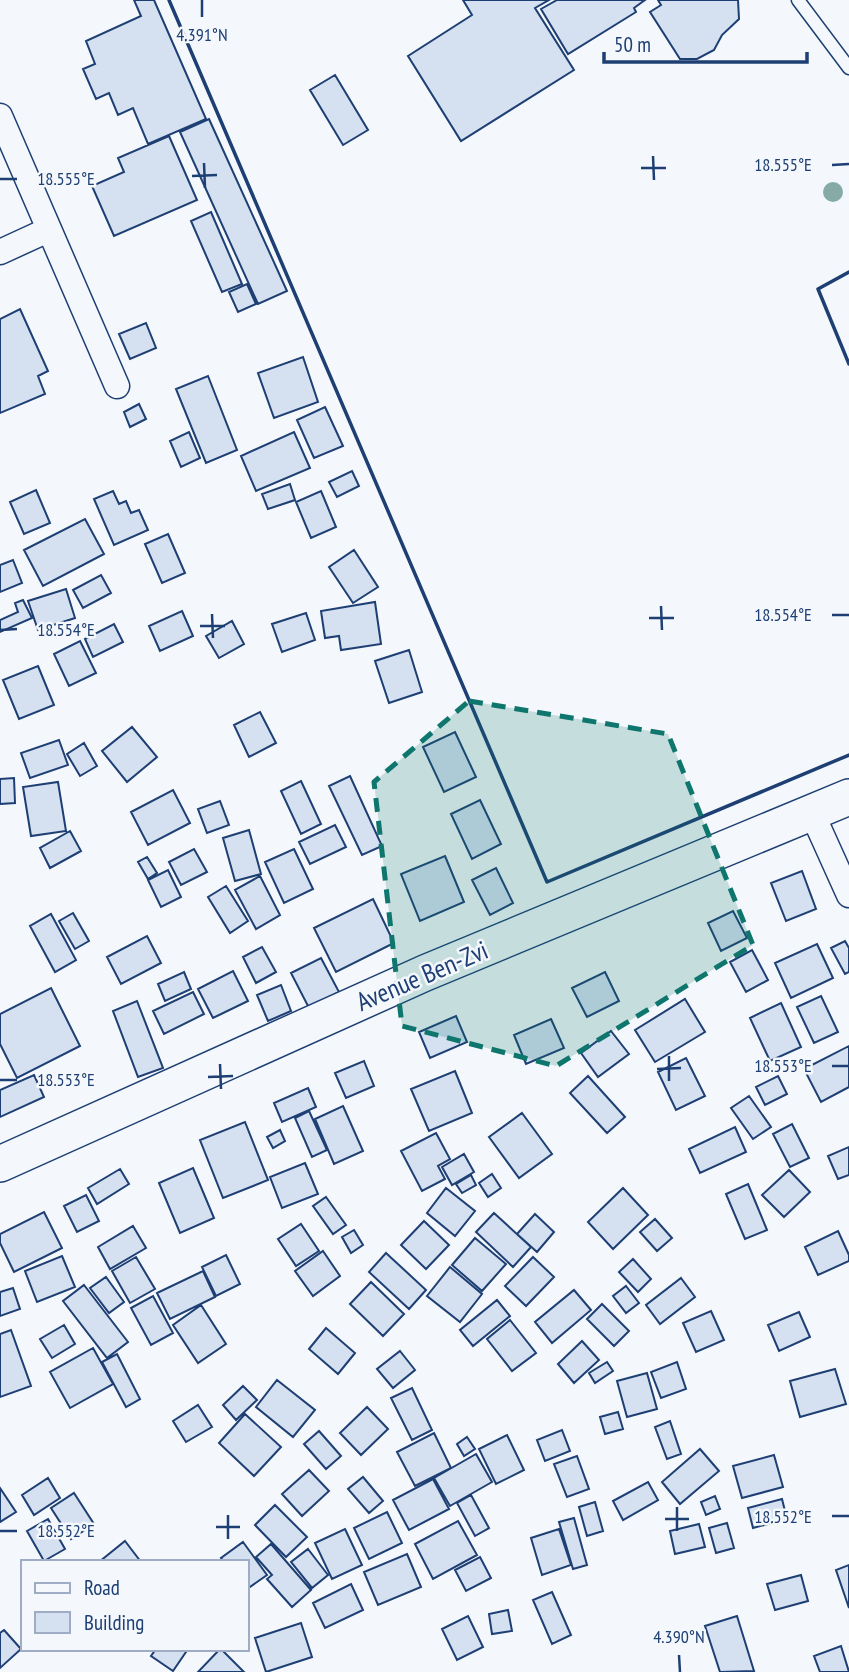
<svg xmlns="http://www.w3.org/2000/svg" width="849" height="1672" viewBox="0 0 849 1672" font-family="'PT Sans Narrow',sans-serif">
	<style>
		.building { fill: #d5e0f0; stroke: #1d3f73; stroke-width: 2 }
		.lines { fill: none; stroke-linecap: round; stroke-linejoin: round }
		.lane-casing { stroke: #1d3f73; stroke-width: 15 }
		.street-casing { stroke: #1d3f73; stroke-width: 27 }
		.secondary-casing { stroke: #1d3f73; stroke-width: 38 }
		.lane { stroke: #f4f7fb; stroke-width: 12 }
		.street { stroke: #f4f7fb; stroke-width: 24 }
		.secondary { stroke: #f4f7fb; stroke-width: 35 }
		.wall { stroke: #1d3f73; stroke-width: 3.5 }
		.tree { fill: #86aba6 }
		.marked { fill: #0f766e; fill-opacity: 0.2; stroke: #0f766e; stroke-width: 5; stroke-dasharray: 14 9; stroke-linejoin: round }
		.ticks { fill: none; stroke: #1d3f73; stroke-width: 2.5 }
		.labels { text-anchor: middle; stroke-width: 5; stroke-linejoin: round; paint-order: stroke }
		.street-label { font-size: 26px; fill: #1d3f73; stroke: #f4f7fb }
		.ticks-label { font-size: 18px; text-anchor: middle; fill: #1d3f73; stroke: #f4f7fb; stroke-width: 5; stroke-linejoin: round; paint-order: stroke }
	</style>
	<rect width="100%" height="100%" fill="#f4f7fb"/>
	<path class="building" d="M134,0H154L206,119L148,144L133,108L118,115L109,93L96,99L83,69L95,64L86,41L141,16Z
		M463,0H549L535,8L574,70L461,141L408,56L472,15Z
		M557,0H645L634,8L636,12L568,54L541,9Z
		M658,0H738L739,19L722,35L714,50L697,59H680L650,12L661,5Z
		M335,75L368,130L343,145L310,90Z
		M209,119L287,291L258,304L180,132Z
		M169,136L197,200L114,236L92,186L124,172L118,158Z
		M211,212L242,284L222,292L191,221Z
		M247,284L256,304L238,312L229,292Z
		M20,309L48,371L38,376L45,394L0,413V319Z
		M146,323L156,348L130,359L119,334Z
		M303,357L318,402L274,418L258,373Z
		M208,376L237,450L206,463L176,389Z
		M139,404L146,419L130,427L124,412Z
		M325,407L343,446L314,458L297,420Z
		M189,432L200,458L181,467L170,441Z
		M294,432L310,468L256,491L241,456Z
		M352,471L359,486L337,497L329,482Z
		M290,484L295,500L268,509L262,494Z
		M36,490L50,523L24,534L10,502Z
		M113,491L119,504L126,501L131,513L139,510L148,530L114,545L94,499Z
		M321,491L336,527L311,538L296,502Z
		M85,519L104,554L43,586L24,550Z
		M168,534L185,573L162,583L145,544Z
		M354,550L378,587L353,603L329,567Z
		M13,560L22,583L0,592V565Z
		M101,575L111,593L83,608L73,590Z
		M66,589L75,618L38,630L28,601Z
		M23,600L32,618L0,632V620L18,612L15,603Z
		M375,602L381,644L341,650L339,636L325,638L321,611Z
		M182,611L193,636L160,651L149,626Z
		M306,613L315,640L282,652L272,624Z
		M232,621L244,644L219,658L206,636Z
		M114,624L123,642L93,657L85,639Z
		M80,641L96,673L69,686L54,654Z
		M409,650L422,692L389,703L375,661Z
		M38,666L54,705L19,719L3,680Z
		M260,712L276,743L249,757L234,725Z
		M132,727L157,757L127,782L102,751Z
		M455,732L476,777L444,792L423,747Z
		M59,740L68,765L30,778L21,753Z
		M84,743L97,766L80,776L67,754Z
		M350,776L382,846L362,855L329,786Z
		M14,778L15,803L0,804V779Z
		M301,781L321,824L301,834L281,791Z
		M58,782L66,831L31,836L23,787Z
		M173,790L190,823L148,845L131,812Z
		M480,800L501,844L472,859L451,814Z
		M220,801L229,825L207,833L198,809Z
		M335,825L346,847L310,864L299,842Z
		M249,830L261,874L235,881L223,838Z
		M70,831L81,851L50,868L40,848Z
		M194,849L207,872L181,885L169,862Z
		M294,849L313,889L284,903L265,862Z
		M445,856L464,902L420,921L401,874Z
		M147,857L157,873L148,879L138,862Z
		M496,868L513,903L490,915L472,880Z
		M168,870L181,897L161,907L148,880Z
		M802,871L816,909L786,921L771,883Z
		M260,876L280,915L256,929L235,890Z
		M226,886L248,921L230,933L208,897Z
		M373,899L394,943L336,972L314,928Z
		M733,911L747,938L721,951L708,923Z
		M73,913L89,941L75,949L59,921Z
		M51,914L76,960L55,972L30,926Z
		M147,936L161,963L121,984L107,957Z
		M845,941L849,948V972L845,974L831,948Z
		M817,944L833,978L791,998L775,963Z
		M262,947L276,972L256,983L243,957Z
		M752,950L768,980L746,992L730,962Z
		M321,958L339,992L309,1008L291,973Z
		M233,971L248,1001L213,1018L198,989Z
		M184,972L191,989L165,1001L158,984Z
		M605,972L619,1001L587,1017L572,988Z
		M281,985L291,1011L268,1021L257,995Z
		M51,988L80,1046L17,1078L0,1044V1014Z
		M193,992L204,1014L164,1034L153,1011Z
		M821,996L838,1032L814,1043L797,1007Z
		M685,999L705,1032L655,1062L635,1030Z
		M137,1001L163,1068L138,1077L113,1011Z
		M781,1003L801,1047L770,1061L750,1018Z
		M456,1016L467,1042L430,1058L419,1032Z
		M551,1019L564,1048L526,1064L514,1035Z
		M611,1031L629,1054L598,1077L581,1053Z
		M849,1046V1087L821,1102L804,1069Z
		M686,1058L705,1096L676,1110L658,1072Z
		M364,1061L374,1086L346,1098L335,1073Z
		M455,1071L472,1113L429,1131L411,1089Z
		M34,1075L44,1097L0,1117V1090Z
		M588,1076L625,1117L607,1133L570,1093Z
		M778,1076L787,1094L765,1105L756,1087Z
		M308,1088L316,1107L282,1122L274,1103Z
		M749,1096L771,1127L753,1139L731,1108Z
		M343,1106L363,1151L334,1164L315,1119Z
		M309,1111L327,1150L312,1157L295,1118Z
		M522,1113L552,1154L519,1178L489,1137Z
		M245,1122L268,1180L223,1198L200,1140Z
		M792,1124L809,1158L790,1167L773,1134Z
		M735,1127L746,1152L700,1173L689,1149Z
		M280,1130L285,1141L273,1148L267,1137Z
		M436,1133L450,1159L438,1166L445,1179L422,1191L401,1151Z
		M849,1147V1175L838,1179L828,1156Z
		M464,1154L474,1172L452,1185L442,1167Z
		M305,1163L318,1194L282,1208L270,1177Z
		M193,1168L214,1218L180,1233L159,1183Z
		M120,1169L129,1184L97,1204L88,1188Z
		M789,1170L810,1192L784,1217L762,1195Z
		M492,1174L501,1188L488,1197L479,1183Z
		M471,1175L476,1185L462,1193L456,1184Z
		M748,1184L767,1230L745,1239L726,1194Z
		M446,1188L475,1211L455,1236L427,1213Z
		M623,1188L648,1215L613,1249L588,1222Z
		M86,1195L99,1221L77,1232L64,1206Z
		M326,1197L346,1225L333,1234L313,1206Z
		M44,1212L62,1248L14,1272L0,1243V1234Z
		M494,1213L531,1247L513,1267L476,1232Z
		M535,1214L554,1232L537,1252L517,1234Z
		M655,1219L672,1238L657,1251L640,1232Z
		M424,1221L449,1245L426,1269L401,1245Z
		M301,1224L319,1251L296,1266L278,1239Z
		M133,1226L146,1248L110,1269L98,1247Z
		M354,1230L363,1245L351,1253L342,1237Z
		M838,1231L849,1255V1261L818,1275L805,1247Z
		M475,1238L506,1264L482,1291L452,1265Z
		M323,1251L340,1276L313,1296L295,1271Z
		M386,1253L426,1290L409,1309L369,1272Z
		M226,1255L240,1284L216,1296L202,1267Z
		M62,1256L75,1287L37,1302L25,1271Z
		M136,1257L155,1289L130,1303L112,1271Z
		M533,1257L554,1277L526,1306L505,1286Z
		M633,1259L651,1279L638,1292L619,1272Z
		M450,1267L482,1294L460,1322L427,1296Z
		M203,1271L215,1297L170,1319L157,1293Z
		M106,1277L124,1302L109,1313L90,1288Z
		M681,1278L695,1297L660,1324L646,1305Z
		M371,1282L404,1314L383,1336L350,1304Z
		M84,1285L128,1342L107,1358L63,1301Z
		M626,1286L639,1303L626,1313L613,1296Z
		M13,1288L20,1309L0,1316V1292Z
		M574,1290L591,1310L552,1343L535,1322Z
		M153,1296L173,1333L151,1345L131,1308Z
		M497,1300L510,1316L473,1346L460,1330Z
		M602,1304L629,1331L614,1346L587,1319Z
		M201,1305L226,1344L198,1363L173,1325Z
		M711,1311L724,1340L696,1352L683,1323Z
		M799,1312L810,1337L779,1351L768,1325Z
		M510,1320L536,1353L512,1371L487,1339Z
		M64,1325L75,1344L52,1358L40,1339Z
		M326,1328L355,1353L338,1374L309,1349Z
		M11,1330L31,1386L0,1397V1334Z
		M582,1341L599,1360L574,1383L558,1364Z
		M93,1348L113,1384L70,1408L50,1372Z
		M400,1351L415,1370L393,1388L377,1369Z
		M117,1354L140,1399L126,1407L102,1362Z
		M607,1362L613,1371L595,1383L589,1373Z
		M677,1362L686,1389L661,1398L651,1372Z
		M835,1369L846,1404L800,1417L790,1381Z
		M647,1373L657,1409L627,1417L617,1381Z
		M277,1380L315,1410L293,1437L256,1407Z
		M243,1386L257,1400L236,1420L223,1405Z
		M412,1388L432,1430L412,1440L391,1398Z
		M198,1405L212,1427L186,1442L173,1421Z
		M367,1407L388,1429L361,1455L340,1433Z
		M618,1412L623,1429L605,1434L600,1417Z
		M245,1414L281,1447L254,1476L219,1443Z
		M670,1421L681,1454L667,1459L655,1427Z
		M562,1430L570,1451L545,1461L537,1440Z
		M319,1431L341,1456L326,1469L304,1444Z
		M434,1433L451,1468L415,1486L397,1452Z
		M507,1435L524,1470L496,1484L479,1449Z
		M467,1437L475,1449L464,1456L457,1444Z
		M700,1449L719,1471L680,1504L662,1482Z
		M476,1454L492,1482L450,1506L434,1478Z
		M774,1455L783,1487L742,1498L733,1466Z
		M577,1456L589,1489L567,1497L554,1464Z
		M309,1470L329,1491L302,1516L282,1494Z
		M363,1477L383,1501L369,1513L348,1489Z
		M48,1478L60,1498L34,1515L22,1495Z
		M433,1479L449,1509L409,1530L393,1500Z
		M648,1482L658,1500L623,1520L613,1501Z
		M0,1488L16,1512L0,1522Z
		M74,1493L94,1524L71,1539L51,1508Z
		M471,1495L489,1528L475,1536L457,1503Z
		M715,1496L720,1509L706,1515L701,1502Z
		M782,1499L787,1519L753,1528L748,1508Z
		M595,1502L603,1531L587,1536L579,1507Z
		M275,1505L307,1537L286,1557L255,1525Z
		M387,1512L402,1543L369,1559L354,1528Z
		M574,1518L587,1565L573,1569L559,1522Z
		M48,1519L65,1549L44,1561L27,1531Z
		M458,1521L477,1555L433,1579L415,1544Z
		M727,1523L734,1548L716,1553L709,1528Z
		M699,1524L705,1547L675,1554L670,1531Z
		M345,1529L362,1565L332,1579L315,1543Z
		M559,1529L571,1565L542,1575L531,1538Z
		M125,1541L141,1562H99Z
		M243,1542L267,1575L247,1589V1562H224L221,1558Z
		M271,1544L311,1590L292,1607L267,1579L272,1575L256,1557Z
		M308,1549L328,1575L312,1588L291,1562Z
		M407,1554L421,1587L378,1605L364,1572Z
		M480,1557L491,1578L466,1591L455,1570Z
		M849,1565V1608L836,1570Z
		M801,1575L808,1601L775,1610L767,1584Z
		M351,1584L363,1610L325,1628L313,1603Z
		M552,1592L571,1635L552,1644L533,1600Z
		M508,1610L512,1631L492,1634L489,1614Z
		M468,1616L483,1647L457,1660L442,1629Z
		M737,1616L754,1671L720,1672L705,1626Z
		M301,1623L312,1657L266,1672L255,1638Z
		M4,1630L21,1649L0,1668V1633Z
		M841,1646L849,1672H820L814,1656Z
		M156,1649H188L173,1671L151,1656Z
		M220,1649H221L244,1672H198Z"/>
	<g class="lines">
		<g class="lane-casing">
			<path id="lane" d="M798,0L849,68"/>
		</g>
		<g class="street-casing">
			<path id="street" d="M0,116L117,386
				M0,252L48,230
				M812,813L849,895"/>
		</g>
		<g class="secondary-casing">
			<path id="secondary" d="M0,1164L425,973L849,797"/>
		</g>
		<use href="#lane" class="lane"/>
		<use href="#street" class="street"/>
		<use href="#secondary" class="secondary"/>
		<path class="wall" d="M169,0L547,882L849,755
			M849,272L818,289L849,364"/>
	</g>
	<circle class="tree" cx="833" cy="192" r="10"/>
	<path class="marked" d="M469,701L668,734L753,945L556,1066L402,1026L374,782Z"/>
	<path class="ticks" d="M202,0V17M653,156L654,180M204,163L205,188M832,165L849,164M641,168H666M192,176L217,175M0,179H17M661,606L662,630M212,614L213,638M832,615H849M649,618H674M200,626H225M0,630L17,629M669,1056V1081M220,1064L221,1089M832,1066H849M657,1069L681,1068M208,1077L233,1076M0,1080H17M677,1507V1531M228,1515V1539M832,1516H849M665,1519H689M216,1527H240M0,1531H17M679,1655L680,1672"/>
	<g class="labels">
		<g class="street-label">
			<text transform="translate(422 976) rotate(-23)" y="9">Avenue Ben-Zvi</text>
		</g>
	</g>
	<g class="ticks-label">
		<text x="202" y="41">4.391°N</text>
		<text x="783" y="171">18.555°E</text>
		<text x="66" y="185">18.555°E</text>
		<text x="783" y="621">18.554°E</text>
		<text x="66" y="636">18.554°E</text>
		<text x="783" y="1072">18.553°E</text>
		<text x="66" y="1086">18.553°E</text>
		<text x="783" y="1523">18.552°E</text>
		<text x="66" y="1537">18.552°E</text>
		<text x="679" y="1643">4.390°N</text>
	</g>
	<rect x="21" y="1560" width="228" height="91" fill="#f4f7fb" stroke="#9eadc5" stroke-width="2"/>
	<rect x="35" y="1583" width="35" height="10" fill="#f4f7fb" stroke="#9eadc5" stroke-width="2"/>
	<text x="84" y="1595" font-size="21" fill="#1d3f73">Road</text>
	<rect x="35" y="1612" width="35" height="21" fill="#d5e0f0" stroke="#9eadc5" stroke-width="2"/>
	<text x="84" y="1630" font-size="21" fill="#1d3f73">Building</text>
	<path d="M604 52v10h203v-10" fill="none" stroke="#1d3f73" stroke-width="3.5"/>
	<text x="614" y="52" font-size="21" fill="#1d3f73" stroke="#f4f7fb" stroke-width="5" paint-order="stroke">50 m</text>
</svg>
